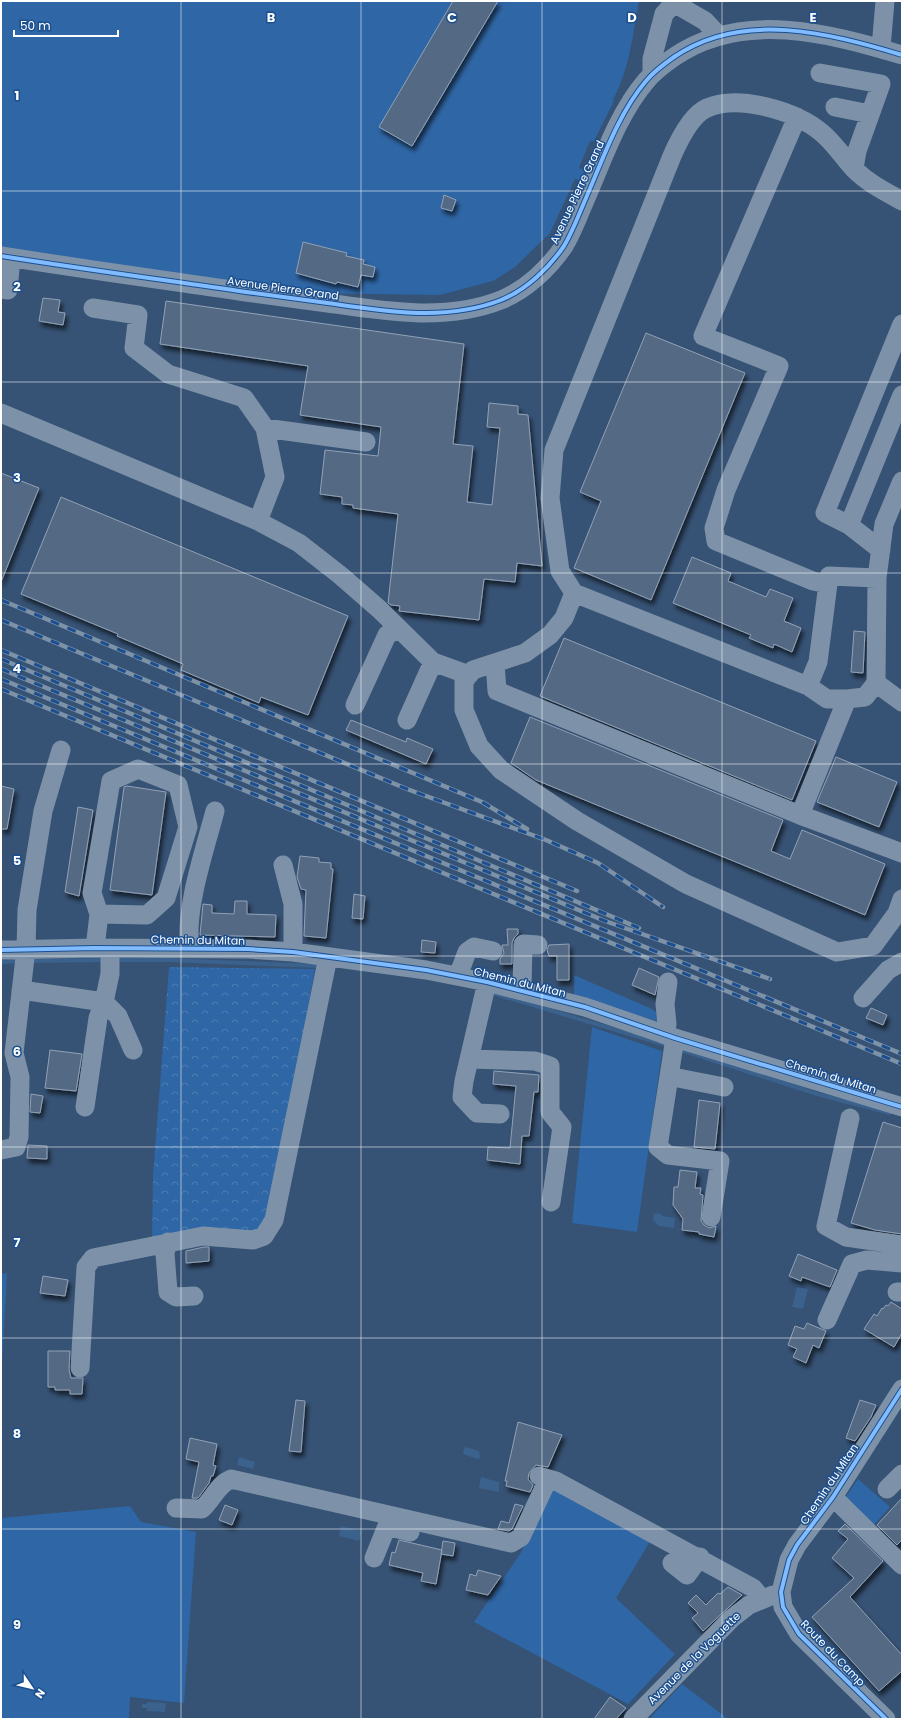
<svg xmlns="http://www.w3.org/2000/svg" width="903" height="1720" viewBox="0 0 903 1720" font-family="Poppins,sans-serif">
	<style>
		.grass { fill: #2f66a5 }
		.forest { fill: url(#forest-crowns) }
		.water { fill: #3b618d }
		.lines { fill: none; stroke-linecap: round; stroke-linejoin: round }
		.stream { stroke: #3b618d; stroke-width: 4 }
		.building { fill: #526984; stroke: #92a2b6; filter: url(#shadow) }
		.minor { stroke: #7d92a8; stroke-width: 19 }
		.rail-casing { stroke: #7e92a7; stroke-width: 4.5 }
		.rail { stroke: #1b4f8f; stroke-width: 3; stroke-dasharray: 9; stroke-linecap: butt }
		.cycleway-casing { stroke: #1b4f8f; stroke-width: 6 }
		.cycleway { stroke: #80bcff; stroke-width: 4 }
		.grid { fill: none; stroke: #fff; stroke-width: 1; stroke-opacity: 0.55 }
		.labels { text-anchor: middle; stroke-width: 3; stroke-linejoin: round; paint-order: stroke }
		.street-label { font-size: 11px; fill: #fff; stroke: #1b4f8f }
		.grid-label { font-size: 13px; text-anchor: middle; font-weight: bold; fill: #fff; stroke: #1b4f8f; stroke-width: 3; stroke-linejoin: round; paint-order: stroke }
	</style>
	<defs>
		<pattern id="forest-crowns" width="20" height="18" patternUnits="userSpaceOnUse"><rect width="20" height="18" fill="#2f66a5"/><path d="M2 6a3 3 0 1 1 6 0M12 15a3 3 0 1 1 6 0" fill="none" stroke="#4e7db2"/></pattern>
		<filter id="shadow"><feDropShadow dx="2.5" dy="4.5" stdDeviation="2" flood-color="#0009"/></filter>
	</defs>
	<rect width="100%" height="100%" fill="#365274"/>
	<path class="grass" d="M1,1H639C633,35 629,70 613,100L614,101L594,141H590L579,168L584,170L581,181L575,179L550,233L515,267L493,281L440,295L303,293L1,247Z
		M574,975L652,1009L657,1013L660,1022L574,997Z
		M592,1027L662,1051L637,1232L572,1223Z
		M7,1273L1,1383V1274Z
		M858,1479L890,1507L872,1527L845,1498Z
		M550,1488L652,1538L616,1598L675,1654L628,1704L474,1622L522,1551Z
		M130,1506L141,1522L196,1532L184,1703L130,1697L129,1719H1V1518Z
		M682,1684L728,1719H649Z"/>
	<path class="forest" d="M169,967L315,969L270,1214L263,1231L152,1239L153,1176Z"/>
	<path class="water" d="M659,1213L663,1216L675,1218L674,1228L659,1226L653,1220L654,1214Z
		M797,1287L808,1289L803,1309L792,1307Z
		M466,1447L479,1451L480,1458L477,1459L463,1454L464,1448Z
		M239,1457L255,1462L253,1469L237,1465Z
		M481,1477L499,1482V1492L479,1488Z
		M341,1526L362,1531L359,1541L339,1536Z
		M147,1702L166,1703L165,1712L147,1711V1708H142V1704H147Z"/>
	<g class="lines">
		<path class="stream" d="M115,960H168L320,966
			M29,961L105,960
			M1,962L21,961
			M489,992L666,1045
			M678,1049L817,1094L890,1113"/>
	</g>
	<path class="building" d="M453,1H498L412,146L379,127Z
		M444,195L456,200L452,211L441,208Z
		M303,242L347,253L346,256L364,260L363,264L375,267L373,277L361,275L358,287L337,282L336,284L296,273Z
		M43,298L60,300L58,312L65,313L63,325L39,321Z
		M166,301L464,344L453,444L473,446L467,502L492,505L500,428L487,427L489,403L518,406V414L528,415L542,566L517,563L515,582L484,579L479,620L399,611L400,606L391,605L388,603L398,514L353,508V505L342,504V497L320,494L325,450L378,456L381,427L300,415L308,366L160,344Z
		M646,333L745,373L651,600L574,568L601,501L580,492Z
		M1,473L39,488L1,582Z
		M61,497L348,616L308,715L261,697L259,703L181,670L183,664L117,636L118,634L21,594Z
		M692,557L731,573L728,581L766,597L770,589L793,598L784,621L801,628L792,652L774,644L773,648L749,638L751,635L673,603Z
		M854,631L865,632L863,673L851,672Z
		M564,638L816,741L792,800L540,696Z
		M530,717L783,820L771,851L790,859L802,830L885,864L865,915L536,780L511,763Z
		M351,720L406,742L407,738L433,749L426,764L346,730Z
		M836,757L897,782L879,827L817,802Z
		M1,786L14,789L7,829H1Z
		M127,786L166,792L152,895L110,890L124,787Z
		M78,807L93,810L79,896L65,892Z
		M300,856L319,858V862L331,863V869H333L326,938L304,936L306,890L301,889L297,877Z
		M354,894L365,896L363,919L352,918Z
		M235,901H247V914L276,915L275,937L200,935L203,904L212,905V913L234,914Z
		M507,929H518V934L514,938L512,943V964H500V959L504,953L502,945H508Z
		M422,940L436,942L435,953L421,952Z
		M569,944V980H557V956H549L547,950L549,945Z
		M639,968L659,977L655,995L632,985Z
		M871,1008L887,1015L883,1025L866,1018Z
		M50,1050L82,1054L76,1091L45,1088Z
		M494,1071L539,1075L538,1092H534L529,1136H522L520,1164L487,1160L488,1147L510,1148L516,1086L493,1084Z
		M31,1094L43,1096L40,1113L30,1112Z
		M699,1100L720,1103L715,1149L694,1147Z
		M883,1122L902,1128V1234L875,1230L851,1223Z
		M28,1145L47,1146V1159L27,1158Z
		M680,1170L697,1172L695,1188H701L700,1194L703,1195L701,1221L704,1225L709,1228L716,1226L714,1237L699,1234V1232L682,1230L683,1219L673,1205L674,1187H678Z
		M204,1247H209V1261L186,1263V1251Z
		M798,1254L837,1270L830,1287L802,1277L801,1281L789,1276Z
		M43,1276L68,1280L65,1296L40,1293Z
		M891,1302L902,1309V1333L894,1347L864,1329L874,1314L877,1316L882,1308L883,1309L886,1305L888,1306Z
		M807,1323L826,1331L819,1348L813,1345L806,1363L793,1357L797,1349L788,1345L795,1326L804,1329Z
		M48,1351H70L69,1369L71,1378H83L82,1394H70V1390H55V1387H48Z
		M296,1400L305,1401L301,1452L289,1451Z
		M860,1400L876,1405L871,1417L855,1441L846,1438Z
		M518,1422L562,1435L548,1467L536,1465L529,1473L528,1479L533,1485L530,1492L506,1486L507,1481H505Z
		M190,1438L217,1444L213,1465L216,1466L213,1476H211L209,1483L198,1498H192L199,1462L186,1459Z
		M902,1498V1540L897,1545L877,1525Z
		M515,1504L523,1506L512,1529L509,1531L498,1529L501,1521L509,1523Z
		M225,1505L238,1510L232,1525L219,1520Z
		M845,1524L883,1561L850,1597L902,1655V1671L879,1691L812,1617L854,1578L832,1558L848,1539L838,1531Z
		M399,1540L442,1550L436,1584L421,1581L423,1573L389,1565L392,1552L395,1553Z
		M443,1541L455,1543L453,1556L441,1554Z
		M478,1570L501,1576L488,1595L466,1590L470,1574L476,1576Z
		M728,1587L742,1595L703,1631L692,1618L698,1613L688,1603L696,1595L706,1605L718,1593L720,1594Z
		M610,1697L626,1708L616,1719H594Z"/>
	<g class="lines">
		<path class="minor" d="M881,48L885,1
			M652,73V59L664,14L674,3L705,21L718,35
			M820,73L881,84L857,151L854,168
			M835,107L870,114
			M797,117L703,336L779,366L726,490L714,528L716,541L813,581L828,584
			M1,256C83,269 164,280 246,292C275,296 305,300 335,304C389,312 448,321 501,300C526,290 549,268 564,246C573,231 579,214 586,198C603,159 618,114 646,81C654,71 664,64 674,57C742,10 829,33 902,55
			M1,289L8,290L11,258
			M93,308L138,315L134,348L168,374L244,398L265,428L275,477L258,521
			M1,413L258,521L299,543L340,575L379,609L433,662L469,675
			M265,428L366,442
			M902,481L884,524L877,578L876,683L865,697L847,699H827L808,686L574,593L564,618L550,635L525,653L473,670L464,681V710L479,746L501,770L577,821L686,884L837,952L873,946L897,913L902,899
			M849,525L825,513L902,324
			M881,550L849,525L902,395
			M574,593L560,571L550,498L554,450L672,156C679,140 691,115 707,108C739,94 796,111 822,133C834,143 843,157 854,169C868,183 884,191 902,201
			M495,663L497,691L800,815L847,699
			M876,683L902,702
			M808,686L818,662L829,576L877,578
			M355,705L387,635L397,629
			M407,720L433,662
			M800,815L902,853
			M283,865L293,904V952
			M95,948L99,914L147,915L166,898L188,827L178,785L138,769L111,781L92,893L99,914
			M190,948C184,910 205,849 215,811
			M1,950L95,948L248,949L293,952L426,970L487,982L585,1007L675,1038L902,1107
			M458,976L467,952L474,947L493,951
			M487,982L464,1081L462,1097L477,1113L500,1114
			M21,990L104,1002L110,974V948
			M522,991L523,944L538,945
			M863,998L888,970L902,962
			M665,1035L667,1024L665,1004L668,982
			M675,1038L658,1147L668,1155L720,1161L711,1217
			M469,1059L535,1061L550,1066V1112L562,1127L551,1202
			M678,1078L724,1087
			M85,1107L98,1018L104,1002L118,1016L133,1050
			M850,1118L826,1226L846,1237L902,1245
			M1,1150L16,1147L19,1137L20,1077L14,1053L26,949L27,910L43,811L61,750
			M168,1242L165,1253L168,1292L176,1297L194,1296
			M897,1292H902
			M827,1320L852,1264L867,1260L902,1263
			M80,1368L86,1267L93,1258L203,1236L253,1240L264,1236L274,1220L328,957
			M539,1476L556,1481L753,1588L762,1599
			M887,1489L902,1474
			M833,1497L902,1565
			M176,1508L202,1509C213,1499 218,1484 231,1479L511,1543L521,1537L548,1479
			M374,1558L387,1526L410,1532
			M672,1563L687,1575L700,1557
			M633,1719L732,1618L749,1605L773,1595
			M886,1719L799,1634L783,1607L781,1592L789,1560L797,1545L833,1497L902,1389"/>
		<g class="rail-casing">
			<path id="rail" d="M1,600L482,802L527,829
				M1,620L407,789L546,840L598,863L663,907
				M1,650L577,891
				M1,659L639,928
				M1,669L605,921L770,979
				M1,679L902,1054
				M1,689L902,1064"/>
		</g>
		<use href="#rail" class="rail"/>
		<g class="cycleway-casing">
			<path id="cycleway" d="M1,256C83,269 164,280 246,292C275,296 305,300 335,304C389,312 448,321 501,300C526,290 549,268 564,246C573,231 579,214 586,198C603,159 618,114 646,81C654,71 664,64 674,57C742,10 829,33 902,55
				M1,950L95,948L248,949L293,952L426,970L487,982L585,1007L675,1038L902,1107
				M886,1719L799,1634L783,1607L781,1592L789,1560L797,1545L833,1497L902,1389"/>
		</g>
		<use href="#cycleway" class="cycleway"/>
	</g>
	<path class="grid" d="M181,1V1719M361,1V1719M542,1V1719M722,1V1719M1,191H902M1,382H902M1,573H902M1,764H902M1,956H902M1,1147H902M1,1338H902M1,1529H902"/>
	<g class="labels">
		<g class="street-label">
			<text transform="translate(577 192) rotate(-65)" y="4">Avenue Pierre Grand</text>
			<text transform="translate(283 288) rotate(8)" y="4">Avenue Pierre Grand</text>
			<text transform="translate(198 940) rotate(1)" y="4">Chemin du Mitan</text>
			<text transform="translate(520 982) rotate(14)" y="4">Chemin du Mitan</text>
			<text transform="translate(831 1076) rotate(17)" y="4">Chemin du Mitan</text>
			<text transform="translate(829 1484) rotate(-56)" y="4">Chemin du Mitan</text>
			<text transform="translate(833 1653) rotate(46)" y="4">Route du Camp</text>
			<text transform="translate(694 1658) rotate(-45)" y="4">Avenue de la Voguette</text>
		</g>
	</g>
	<g class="grid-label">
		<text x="271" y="22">B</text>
		<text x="452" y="22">C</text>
		<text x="632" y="22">D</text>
		<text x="813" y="22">E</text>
		<text x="17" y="100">1</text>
		<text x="17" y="291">2</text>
		<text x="17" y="482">3</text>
		<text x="17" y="673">4</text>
		<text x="17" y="865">5</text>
		<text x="17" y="1056">6</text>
		<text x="17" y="1247">7</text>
		<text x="17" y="1438">8</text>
		<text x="17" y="1629">9</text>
	</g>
	<rect width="903" height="1720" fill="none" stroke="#ffffff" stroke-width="4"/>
	<g transform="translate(32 1688) rotate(125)" stroke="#1b4f8f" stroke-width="3" paint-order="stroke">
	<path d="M0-3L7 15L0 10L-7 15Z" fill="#ffffff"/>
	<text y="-6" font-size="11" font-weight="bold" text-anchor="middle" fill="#ffffff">N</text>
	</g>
	<path d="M14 30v6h104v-6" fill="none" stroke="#ffffff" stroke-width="2"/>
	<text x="20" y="30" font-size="12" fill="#ffffff" stroke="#1b4f8f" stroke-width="3" paint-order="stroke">50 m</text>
</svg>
